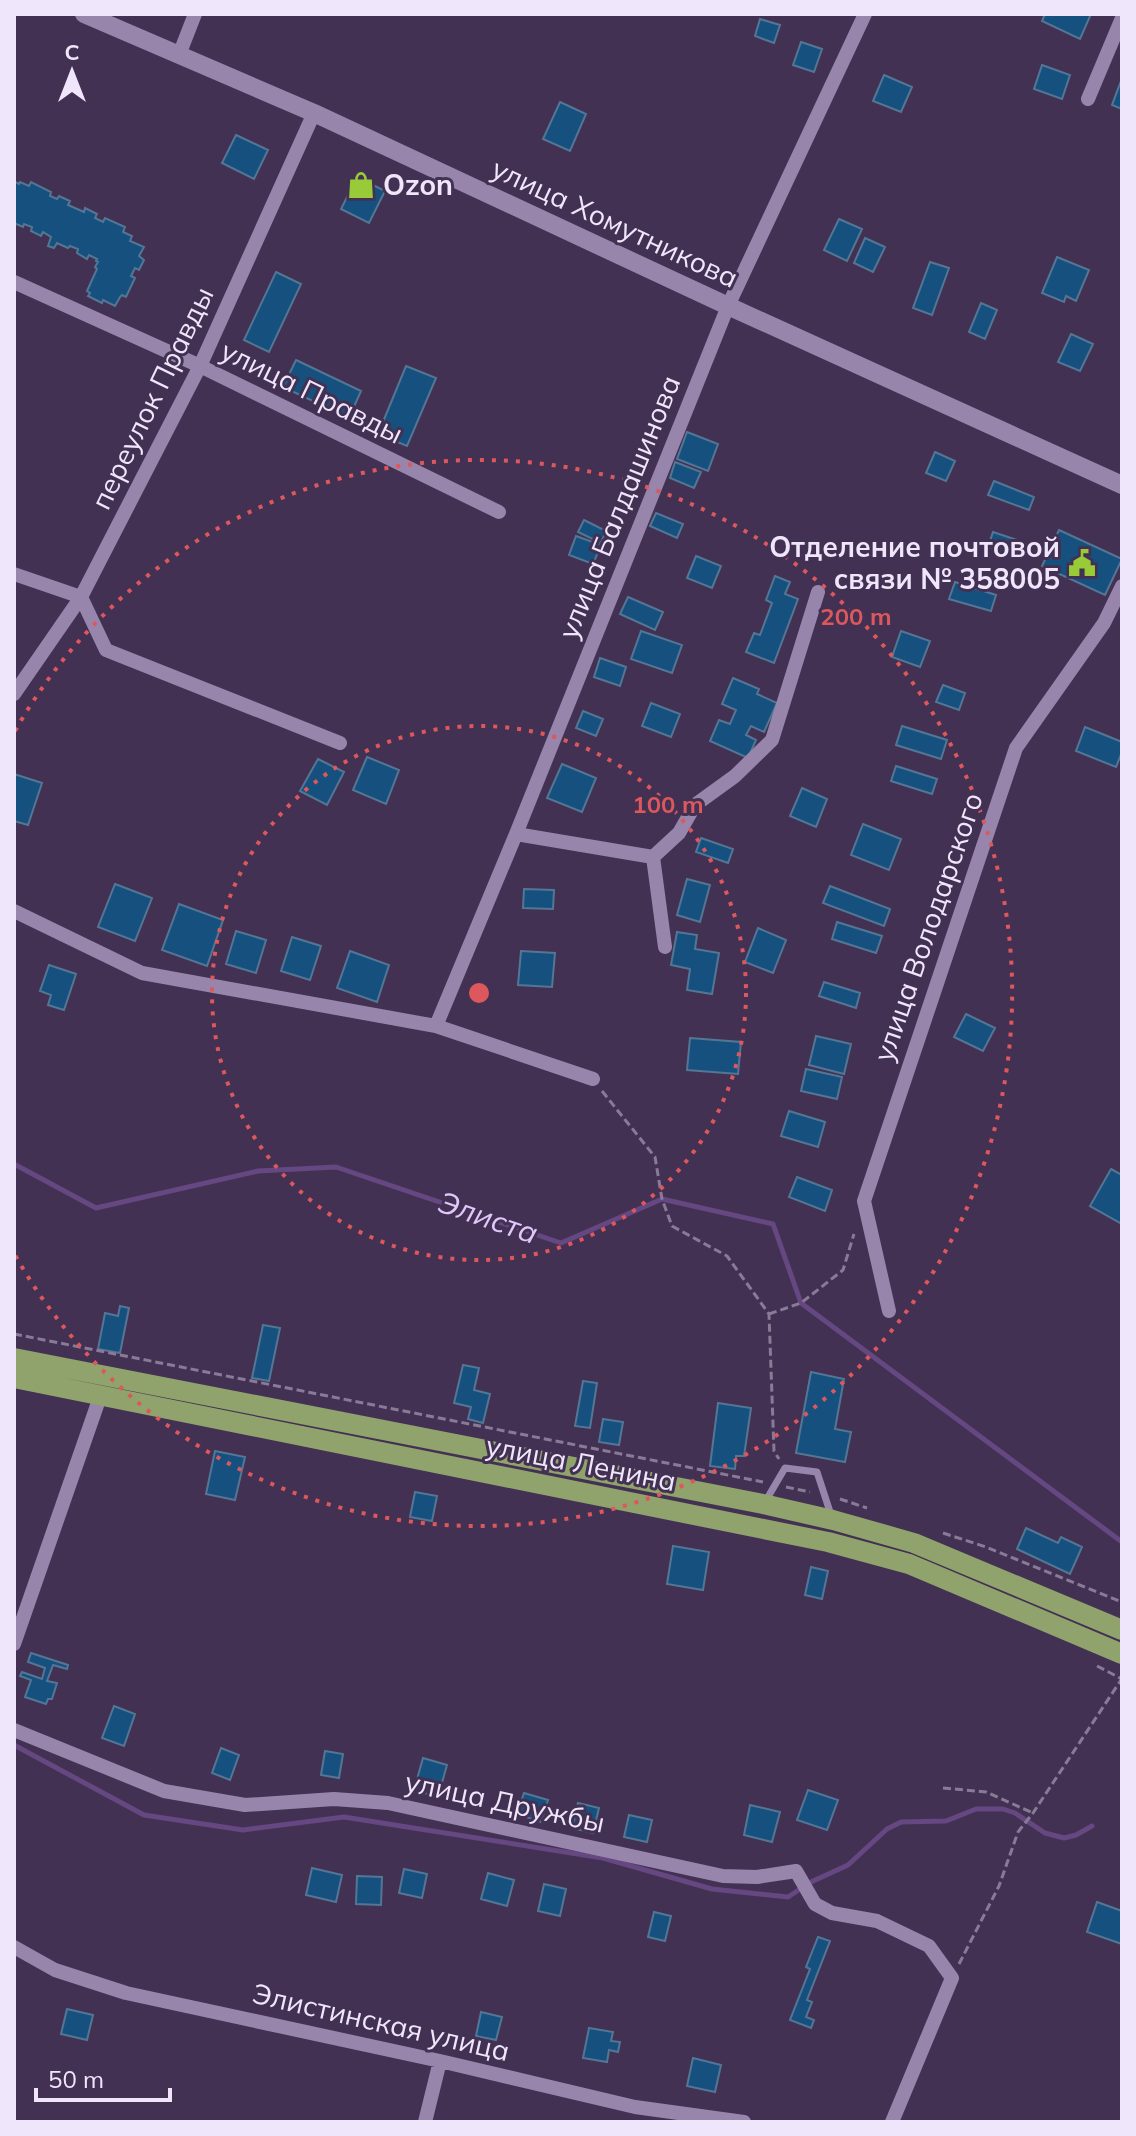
<svg xmlns="http://www.w3.org/2000/svg" width="1136" height="2136" viewBox="0 0 1136 2136" font-family="Mulish,sans-serif">
	<style>
		.lines { fill: none; stroke-linecap: round; stroke-linejoin: round }
		.stream { stroke: #654781; stroke-width: 5 }
		.building { fill: #16507f; stroke: #547695; stroke-width: 2 }
		.path { stroke: #897b97; stroke-width: 3; stroke-dasharray: 8 4; stroke-linecap: butt }
		.service { stroke: #9885ac; stroke-width: 7 }
		.minor { stroke: #9885ac; stroke-width: 14 }
		.tertiary { stroke: #9885ac; stroke-width: 18 }
		.primary { stroke: #91a36c; stroke-width: 20 }
		.ring { fill: none; stroke: #dc585d; stroke-width: 4; stroke-dasharray: 4 8 }
		.labels { text-anchor: middle; stroke-width: 6; stroke-linejoin: round; paint-order: stroke }
		.poi-label { font-size: 28px; font-weight: bold; fill: #f0e6fb; stroke: #433153; text-anchor: start }
		.street-label { font-size: 28px; fill: #f0e6fb; stroke: #433153 }
		.water-label { font-size: 30px; font-style: italic; fill: #e1c7fb; stroke: #433153 }
		.centre { fill: #dc585d; stroke: #433153; stroke-width: 4 }
		.ring-label { font-size: 24px; text-anchor: middle; font-weight: bold; fill: #dc585d; stroke: #433153; stroke-width: 6; stroke-linejoin: round; paint-order: stroke }
	</style>
	<rect width="100%" height="100%" fill="#433153"/>
	<g class="lines">
		<path class="stream" d="M14,1164L96,1208L258,1171L336,1167L561,1243L662,1199L773,1224L801,1303L1122,1542
			M14,1745L144,1815L243,1830L344,1817L603,1858L712,1889L788,1897L811,1882L848,1865L887,1829L901,1822L946,1821L976,1809H1003L1015,1813L1045,1833L1064,1838L1076,1835L1092,1826"/>
	</g>
	<path class="building" d="M1045,14H1091L1080,39L1042,21Z
		M760,19L780,25L774,43L755,36Z
		M801,42L822,49L814,72L793,65Z
		M1042,65L1070,75L1062,99L1034,89Z
		M884,75L912,87L901,112L873,101Z
		M1121,81H1122V109L1112,105Z
		M560,102L586,114L570,151L543,139Z
		M236,135L268,150L254,179L222,163Z
		M357,177L385,191L369,223L341,209Z
		M14,181L19,184L20,182L29,186L31,182L51,192L50,196L57,199L59,196L70,201L68,205L84,212L85,208L97,214L95,218L103,222L105,218L125,227L123,232L132,236L130,241L144,247L139,256L144,260L139,270L135,268L131,276L135,278L126,297L122,295L120,297L115,306L103,300L102,303L88,296L90,293L87,291L97,269L95,267L98,262L96,261L97,259L89,255L87,259L77,253L78,249L70,246L68,248L57,243L54,248L48,246L51,237L43,232L41,236L31,231L32,227L24,224L23,227L14,223Z
		M839,219L862,229L847,261L824,250Z
		M865,238L885,247L873,272L854,263Z
		M1057,257L1089,270L1076,301L1066,296L1064,302L1042,293Z
		M930,262L949,268L932,315L913,308Z
		M276,272L301,284L269,352L244,340Z
		M981,303L997,310L985,339L969,332Z
		M1071,334L1093,344L1080,371L1058,362Z
		M296,360L361,391L349,418L283,387Z
		M406,366L436,378L407,446L378,434Z
		M687,432L718,444L708,471L677,459Z
		M935,452L955,461L946,481L926,473Z
		M675,462L701,472L694,488L670,478Z
		M994,481L1034,497L1029,510L988,495Z
		M656,513L683,524L677,538L650,526Z
		M584,520L606,531L601,543L578,532Z
		M1059,530L1122,559L1105,595L1042,566Z
		M993,532L1017,540L1012,556L988,547Z
		M576,536L601,545L593,564L569,555Z
		M696,556L721,566L712,588L687,578Z
		M775,576L790,582L785,594L798,599L774,663L746,652L754,633L760,635L772,603L766,600Z
		M955,582L996,595L991,611L949,599Z
		M628,597L663,612L655,630L620,614Z
		M641,631L682,645L672,673L631,659Z
		M901,631L930,641L920,667L892,657Z
		M600,658L626,667L620,686L594,677Z
		M733,678L759,689L757,694L777,703L764,732L751,726L746,735L756,740L748,758L710,741L719,720L730,724L736,710L722,704Z
		M943,685L965,693L959,710L936,702Z
		M651,703L680,714L671,737L642,726Z
		M583,711L603,719L596,736L576,728Z
		M902,726L947,740L941,759L896,745Z
		M1085,727L1122,742V752L1116,767L1076,751Z
		M367,757L399,770L386,804L353,790Z
		M318,759L344,772L327,805L300,791Z
		M562,764L596,778L582,812L547,798Z
		M896,766L937,779L932,794L891,781Z
		M14,774L42,783L28,825L14,821Z
		M802,788L827,799L816,827L790,816Z
		M863,824L901,839L889,870L851,855Z
		M701,838L733,849L728,863L696,852Z
		M687,879L710,885L700,922L677,915Z
		M115,884L152,898L135,941L98,927Z
		M830,886L890,909L884,926L823,903Z
		M524,889L554,890L553,909L523,908Z
		M179,904L223,920L207,966L162,950Z
		M837,922L882,936L876,953L832,939Z
		M758,928L786,940L773,973L745,962Z
		M236,931L266,940L256,973L226,964Z
		M677,932L697,935L695,949L719,953L712,994L687,990L690,969L671,965Z
		M292,937L321,946L310,980L281,971Z
		M350,951L389,965L377,1002L337,988Z
		M521,951L555,953L552,987L518,985Z
		M49,965L76,974L64,1010L48,1005L51,995L40,991Z
		M824,982L860,993L856,1008L819,996Z
		M966,1014L995,1028L983,1051L954,1037Z
		M816,1036L851,1044L844,1074L809,1065Z
		M690,1038L741,1042L738,1074L687,1070Z
		M806,1069L842,1077L837,1099L801,1091Z
		M789,1111L825,1122L818,1147L781,1136Z
		M1111,1169L1122,1175V1224L1090,1206Z
		M797,1177L832,1190L825,1211L789,1197Z
		M120,1306L129,1308L120,1353L98,1349L105,1313L118,1316Z
		M263,1325L280,1328L269,1381L252,1378Z
		M463,1365L479,1368L474,1390L490,1394L483,1423L468,1419L471,1407L454,1403Z
		M811,1372L844,1379L835,1429L851,1432L845,1462L796,1453Z
		M583,1381L597,1383L590,1428L575,1426Z
		M718,1403L751,1408L744,1456H736L735,1469L710,1466Z
		M603,1419L623,1422L619,1445L599,1442Z
		M215,1451L245,1457L235,1500L206,1494Z
		M415,1492L437,1496L432,1521L410,1517Z
		M1026,1528L1058,1543L1061,1537L1082,1547L1070,1574L1017,1549Z
		M673,1546L709,1552L703,1590L667,1584Z
		M811,1567L828,1571L822,1599L805,1595Z
		M31,1653L68,1665L67,1669L53,1665L47,1681L57,1683L52,1699H48L46,1704L25,1697L31,1680L20,1676L22,1672L42,1679L45,1668L28,1662Z
		M114,1706L135,1714L124,1746L102,1738Z
		M221,1748L239,1755L230,1780L212,1773Z
		M325,1751L343,1754L339,1778L321,1775Z
		M423,1758L447,1765L438,1797L414,1790Z
		M808,1790L838,1800L827,1830L797,1820Z
		M524,1793L548,1800L541,1822L517,1814Z
		M578,1803L599,1808L593,1833L572,1828Z
		M750,1805L780,1812L772,1842L744,1835Z
		M629,1815L652,1820L647,1842L624,1837Z
		M312,1868L342,1875L336,1902L306,1895Z
		M404,1869L427,1874L422,1898L399,1893Z
		M488,1873L514,1880L507,1906L481,1899Z
		M357,1876L382,1877L381,1905L356,1904Z
		M544,1884L566,1889L560,1916L538,1911Z
		M1097,1902L1122,1911V1944L1087,1932Z
		M654,1912L671,1916L665,1941L648,1937Z
		M818,1937L830,1941L807,2000L812,2002L806,2017L814,2020L811,2028L790,2020L810,1969L806,1967Z
		M67,2009L93,2015L87,2040L61,2034Z
		M481,2012L502,2017L496,2040L476,2036Z
		M589,2028L613,2032L611,2041L620,2042L618,2052L609,2050L607,2062L583,2058Z
		M693,2058L721,2065L715,2092L687,2086Z"/>
	<g class="lines">
		<path class="path" d="M602,1091L655,1157L662,1199L672,1226L727,1256L769,1314L774,1451L779,1459
			M769,1314L801,1303L843,1270L854,1234
			M14,1334L763,1482
			M786,1487L810,1492
			M840,1499L867,1508
			M943,1533L986,1547L1122,1602
			M1097,1666L1122,1679
			M943,1788L986,1792L1033,1813
			M959,1964L999,1886L1018,1832L1033,1813L1121,1680"/>
		<path class="service" d="M765,1502L785,1468L817,1472L832,1518"/>
		<path class="minor" d="M179,55L195,14
			M1088,99L1122,18
			M14,282L200,366L499,512
			M14,574L81,597L106,650L340,743
			M14,694L81,597L200,366L314,113
			M516,834L653,857L679,833L695,805L735,776L772,740L818,592
			M653,857L665,947
			M14,911L142,973L436,1026L593,1079
			M436,1026L516,834L728,306L865,14
			M889,1311L864,1201L1016,748L1104,623L1122,586
			M14,1644L101,1394
			M14,1730L164,1791L245,1805L334,1799L388,1803L723,1876L757,1877L796,1871L815,1904L832,1913L877,1921L929,1946L952,1978L892,2122
			M14,1947L55,1970L126,1993L440,2061L635,2107L744,2122
			M425,2122L440,2061"/>
		<path class="tertiary" d="M84,14L314,113L728,306L1122,485"/>
		<path class="primary" d="M14,1358L763,1504L833,1520L914,1543L1122,1630
			M14,1378L828,1542L909,1564L1122,1654"/>
	</g>
	<g class="ring">
		<circle cx="479" cy="993" r="267"/>
		<path d="M15 731A533 533 0 1 1 15 1255"/>
	</g>
	<defs>
		<g id="shop-bare" transform="scale(2.16)"><path d="M-5-2.5h2.3a2.7 3.5 0 0 1 5.4 0H5L5.5 6h-11ZM-1.5-2.5h3a1.5 2.3 0 0 0-3 0Z" fill="#98cb37" stroke="#433153" stroke-width="2.5" paint-order="stroke"/></g>
		<g id="civic-bare" transform="scale(2.16)"><path d="M-.6-6.5H3V-4.5H.6V-3L4-1V1h2V6H-6V1h2V-1L-.6-3ZM-1.2 2.5V6h2.4V2.5Z" fill="#98cb37" stroke="#433153" stroke-width="2.5" paint-order="stroke"/></g>
	</defs>
	<g fill-rule="evenodd">
		<use href="#shop-bare" x="361" y="185"/>
		<use href="#civic-bare" x="1082" y="563"/>
	</g>
	<g class="labels">
		<g class="poi-label">
			<text x="383" y="195">Ozon</text>
			<text x="1060" y="557" text-anchor="end">Отделение почтовой<tspan x="1060" dy="32">связи № 358005</tspan></text>
		</g>
		<g class="street-label">
			<text transform="translate(615 223) rotate(25)" y="10">улица Хомутникова</text>
			<text transform="translate(312 392) rotate(26)" y="10">улица Правды</text>
			<text transform="translate(152 398) rotate(-64)" y="10">переулок Правды</text>
			<text transform="translate(619 507) rotate(-68)" y="10">улица Балдашинова</text>
			<text transform="translate(928 927) rotate(-71)" y="10">улица Володарского</text>
			<text transform="translate(581 1463) rotate(11)" y="10">улица Ленина</text>
			<text transform="translate(505 1802) rotate(12)" y="10">улица Дружбы</text>
			<text transform="translate(381 2022) rotate(13)" y="10">Элистинская улица</text>
		</g>
		<g class="water-label">
			<text transform="translate(488 1218) rotate(19)" y="10">Элиста</text>
		</g>
	</g>
	<circle cx="479" cy="993" r="12" class="centre"/>
	<g class="ring-label">
		<text x="856" y="625">200 m</text>
		<text x="668" y="813">100 m</text>
	</g>
	<rect width="1136" height="2136" fill="none" stroke="#f0e6fb" stroke-width="32"/>
	<g transform="translate(72 72)" stroke="#433153" stroke-width="6" paint-order="stroke">
	<path d="M0-6L14 30L0 20L-14 30Z" fill="#f0e6fb"/>
	<text y="-12" font-size="22" font-weight="bold" text-anchor="middle" fill="#f0e6fb">С</text>
	</g>
	<path d="M36 2088v12h134v-12" fill="none" stroke="#f0e6fb" stroke-width="4"/>
	<text x="48" y="2088" font-size="24" fill="#f0e6fb" stroke="#433153" stroke-width="6" paint-order="stroke">50 m</text>
</svg>
